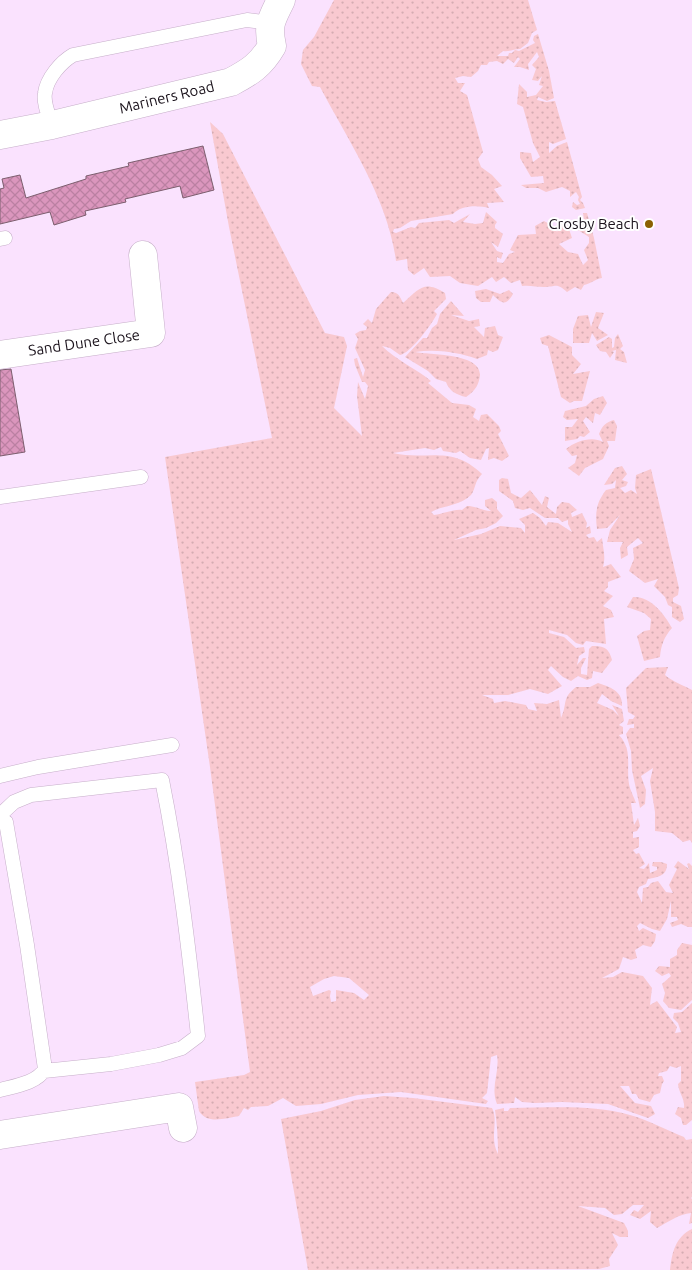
<svg xmlns="http://www.w3.org/2000/svg" width="692" height="1270" viewBox="0 0 692 1270" font-family="Ubuntu,sans-serif">
	<style>
		.grass { fill: url(#grass-dots); fill-rule: evenodd }
		.building { fill: url(#building-cross-hatch); stroke: #7c5e6e }
		.lines { fill: none; stroke-linecap: round; stroke-linejoin: round }
		.service-casing { stroke: #c6afc9; stroke-width: 15 }
		.minor-casing { stroke: #c6afc9; stroke-width: 29 }
		.service { stroke: #fff; stroke-width: 14 }
		.minor { stroke: #fff; stroke-width: 28 }
		.poi-dot { fill: #8b6103; stroke: #fff; stroke-width: 2 }
		.labels { text-anchor: middle; stroke-width: 4; stroke-linejoin: round; paint-order: stroke }
		.street-label { font-size: 15px; fill: #1a121b; stroke: #fff }
		.poi-label { font-size: 15px; fill: #1a121b; stroke: #fff; text-anchor: end }
	</style>
	<defs>
		<pattern id="grass-dots" width="8" height="8" patternUnits="userSpaceOnUse" patternTransform="scale(1.25)"><rect width="8" height="8" fill="#f9c9d0"/><path d="M2 2h.1M6 6h.1" fill="none" stroke="#d5acb2" stroke-width="1.8" stroke-linecap="round"/></pattern>
		<pattern id="building-cross-hatch" width="8" height="8" patternUnits="userSpaceOnUse" patternTransform="scale(1.25)"><rect width="8" height="8" fill="#db96bd"/><path d="M0 0l8 8M0 8l8-8" fill="none" stroke="#bb80a2"/></pattern>
	</defs>
	<rect width="100%" height="100%" fill="#fae2fe"/>
	<path class="grass" d="M334,0H528L537,30L532,33L528,43L520,49C514,49 510,52 503,51L497,56H508L509,53H512L515,50L519,51L535,43L533,40L534,36L538,34L549,71L554,98L547,101L538,97L537,100L546,102L555,101L566,139L553,144L549,142V153L557,146L567,142L582,197L580,200L583,203L585,208L576,210L572,207L573,202L577,205L580,204L578,200L579,197L576,192L570,197V191L562,187L546,192L538,188H526L521,185L544,183L543,176L531,177L520,158V152L531,153L533,162L540,157L533,143L523,107L517,104L519,84L527,92V97L536,95L543,86L539,85L542,76L538,81L532,80L536,69L532,65L539,57L537,52L528,64L529,70L520,67H514L520,59L518,57L514,63L508,59L503,64L497,61L489,62L487,65H481L478,71L471,77L463,76L455,78L458,83H465L460,91L467,95L483,152L478,159L481,167L492,175L502,186L494,189L504,202L487,203L489,208C478,205 461,205 453,214L411,221L400,228L394,229L393,232L396,233L411,227L415,228L419,223L449,220L454,223L470,214L463,222L475,224L483,223L486,212L497,222L495,225V228L503,234L498,247L491,242L497,251L503,253L501,259L497,257V262L503,263L509,254L515,252L510,250L518,235L536,234L535,226L544,221L555,227L557,232L560,223L568,226L572,238L559,244L568,252L578,254L583,265L588,260L584,250L589,243V237L578,230L584,219L583,213H587L594,238L602,278C595,279 592,283 584,285L581,290L575,287L567,292C556,282 556,287 544,287C536,287 530,285 522,286L520,280L511,283L504,277L496,282L492,277L478,286L460,283L450,276L430,277L424,268L414,275L408,270L407,259L396,261C388,199 349,142 320,87L312,86L301,64L303,50L314,37Z
		M210,122L223,134L325,333L344,337L347,346L334,408L362,436L357,396L358,382L365,399L368,386L365,382H362L355,365L354,359L357,358L363,377L365,370L355,348L358,339L355,334L360,331L366,330L367,327L363,324L368,319L372,323L376,309L391,292C399,292 400,297 403,303C420,288 424,280 445,293L446,299L434,311L437,314C432,324 410,354 400,355L390,348L382,346C396,360 415,368 431,381L428,383L452,403L469,405L476,409L473,417L479,421L481,415L487,414L499,426L501,431L498,434L509,456L502,461L494,458L488,460L489,448L486,449L481,460L470,458L460,451L456,453L443,451L441,447L434,450L425,448L393,453C427,461 451,444 482,474C474,482 476,488 471,495C460,506 444,505 431,512L434,515C444,514 453,509 462,510L467,506C477,506 482,511 491,511L485,506V500L492,498L497,502V509L503,516L496,523L486,528L476,530L454,540L481,534L500,526L521,528L525,533V525L519,519L533,513L540,518L546,526L548,522L558,523L572,532L568,524V520L562,522L558,518H545L530,508L523,510L515,508L513,501L499,491V480L502,478L508,479L511,493L521,498L530,490L542,505L545,496L549,498L547,507L556,514L557,507L562,502L569,503L577,510L571,513L572,517L582,513L587,523L586,528L590,526L591,533L586,535L589,538L594,537L597,542L602,538C603,549 606,556 603,567L611,564L621,577L608,582V587L604,591L613,596L603,606L611,610L614,617L604,619L606,644L586,641L583,645L576,643L567,635L549,630V633L564,637L576,648L584,647L585,652L579,656L577,665L583,658H586L581,668V674L587,675L589,649L592,646C604,646 609,648 612,660L602,673L593,671L592,678L587,680L578,676L571,681L563,677L551,666L548,670L562,686L548,694L530,689L508,695H482L493,699L494,703L505,701L526,705L528,709L537,711L534,703L547,704L559,700L561,718C568,703 561,699 576,687H590L598,683C610,687 623,691 622,706L611,701L602,694L597,703L613,710L619,716L612,705L622,709L624,721L619,725L623,727V734L619,735C633,750 626,766 629,784C630,790 634,797 636,803H631L634,825L638,818L640,826L637,831L633,832V838L639,837V847L633,850L636,854L639,853L645,864L639,868L644,869L649,863L650,873L657,870V867L652,866L653,862H661L667,864C667,876 658,877 648,879L646,884L639,887L637,892L642,903L643,888L648,887L651,883L658,881L666,892L673,893L669,885L677,869L674,867L678,861L689,869L687,864L689,863L692,866V927H688L681,924L672,927L670,923L678,920L677,917H671V901L667,919L660,931L652,929L640,923L637,926L639,931L643,928L656,934L655,941L651,947L643,945L635,950L637,958L631,960L623,957L619,969L602,978L613,977L622,972L643,976L652,988L650,1005L657,1001L677,1027L675,1033L681,1032L678,1023L673,1018L674,1013L682,1012L692,1003V1120L686,1125H683L681,1118L675,1114L678,1107L684,1108C685,1098 679,1094 678,1084L681,1081V1066L676,1068L670,1066L667,1071L659,1073L658,1076H662L664,1081L662,1084L660,1093L654,1095L650,1102L639,1099L636,1094H632L629,1086H620L635,1103L651,1106L655,1114L648,1118L608,1104L562,1102L535,1103L522,1102L515,1097L514,1103L497,1104C490,1087 500,1072 497,1055L491,1057L487,1093L482,1098L488,1101L486,1104L401,1092L358,1095L321,1104L296,1106L283,1098L268,1106L251,1107L248,1110L244,1108L239,1116C226,1118 207,1125 199,1111L195,1082L244,1075L250,1072L210,767L165,457L272,438L229,227ZM334,976L349,978L369,995L364,1000L354,993L336,990V1001L331,1002L330,996L331,991L329,990L313,996L310,987L324,979Z
		M486,289L500,294L509,290L513,294C506,306 502,304 493,295L490,302H481L476,298L475,291Z
		M451,301L464,316L451,315L469,321L479,319L480,326L474,327L484,337L485,328L495,326L498,335L503,337L498,350L493,352L488,350L487,355L477,359C457,352 436,349 415,352C429,355 481,353 480,375C479,385 475,391 466,397C457,395 449,391 446,382L436,379L428,371L405,357L423,338H427L432,328L437,324L440,314Z
		M596,312L604,313L598,328L608,335L597,341L592,333L589,343H573V329L578,316L588,315L591,327Z
		M618,334L623,346L620,349L624,352L627,363L615,360L616,350L612,351L614,352L610,358L606,352L600,351L596,345L609,337L612,339V348L614,347L615,338Z
		M549,335L572,347V355L581,364L573,374L590,371L582,401H574L570,403L561,397L548,346L542,344L540,338Z
		M603,396L607,403L600,415L595,413L593,423L586,417L583,421L590,432L584,437L580,436L577,439L565,441V427H572L578,419L567,420L563,417L565,411L586,406L594,399Z
		M614,420L617,426L615,441H607L609,446L603,459L585,468L579,476L568,468L575,463L577,455L572,456L566,449C576,441 592,436 603,442L599,434C602,426 606,422 614,420Z
		M622,466L627,474L622,480L628,482L626,486L620,488L625,493L631,490L637,494L635,488L636,475L651,469L679,588L678,595L673,598V602L681,606L684,619L680,622L672,617V607L668,605L665,597L654,586L658,579L645,583L629,571L634,559L633,548L643,543L638,538L627,547L628,555L621,559L620,548L623,542H607L610,530L620,515L607,528L597,529C595,513 596,503 606,490L615,488L616,480L612,484L604,485L615,468Z
		M633,597C651,596 664,614 672,628C664,637 661,645 660,657L644,661L637,636L644,631L650,630L651,619L644,613L627,607Z
		M668,667L665,675C673,682 683,685 692,690V843L690,840L683,842L672,833L655,831V812L650,781L653,768L641,776L646,790L645,804L640,808L632,770L631,751L626,734L630,728H634V724L627,725L629,719H633L635,716L628,712L626,688L646,668Z
		M682,943L692,945V1000L681,1010L669,1008L663,1001L665,993L662,984L671,976L669,973L662,976L655,971L659,966L670,967V959L677,955V950Z
		M384,1096L413,1098L492,1108C499,1121 489,1138 498,1154C498,1139 497,1124 495,1110L504,1108V1111H508L510,1108C550,1108 591,1104 630,1115C648,1120 666,1130 684,1137L686,1140L692,1139V1197L691,1198L692,1199V1223L689,1224L691,1213C679,1214 668,1222 657,1228L650,1222L651,1211L640,1219L630,1215L634,1210L638,1212L644,1205H633L622,1214L614,1215L605,1208L578,1206L624,1223L628,1231V1237H620L612,1233L618,1245L609,1259L610,1266L599,1269L308,1270L281,1119L321,1111L355,1100Z
		M692,1229V1270H670C672,1253 675,1237 692,1229Z"/>
	<path class="building" d="M203,146L214,190L183,198L180,186L125,199L126,202L85,211L86,215L54,225L50,212L0,224V189L4,188L2,179L20,175L26,198L86,179V176L129,166L128,163Z
		M11,369L25,452L0,456V370Z"/>
	<g class="lines">
		<g class="service-casing">
			<path id="service" d="M52,125C49,116 43,103 45,93C47,78 61,62 73,55L247,20L270,23
				M0,239L5,238
				M0,497L141,477
				M0,776L38,767L172,745
				M0,815L14,802L31,795L162,780C179,865 189,950 198,1036L182,1048L159,1055L111,1064L44,1071
				M0,819L6,822L27,945L45,1069C37,1083 15,1086 0,1090"/>
		</g>
		<g class="minor-casing">
			<g id="minor">
				<path id="s1" d="M0,135L52,125L231,82C250,72 261,65 272,46C267,24 272,19 281,0"/>
				<path id="s2" d="M0,355L151,333L143,255"/>
				<path d="M0,1135L179,1107L183,1128"/>
			</g>
		</g>
		<use href="#service" class="service"/>
		<use href="#minor" class="minor"/>
	</g>
	<circle class="poi-dot" cx="649" cy="224" r="5"/>
	<g class="labels">
		<g class="street-label">
			<text dy="5" stroke="none"><textPath href="#s1" startOffset="171">Mariners Road</textPath></text>
			<text dy="5" stroke="none"><textPath href="#s2" startOffset="85">Sand Dune Close</textPath></text>
		</g>
		<g class="poi-label">
			<text x="639" y="229">Crosby Beach</text>
		</g>
	</g>
</svg>
